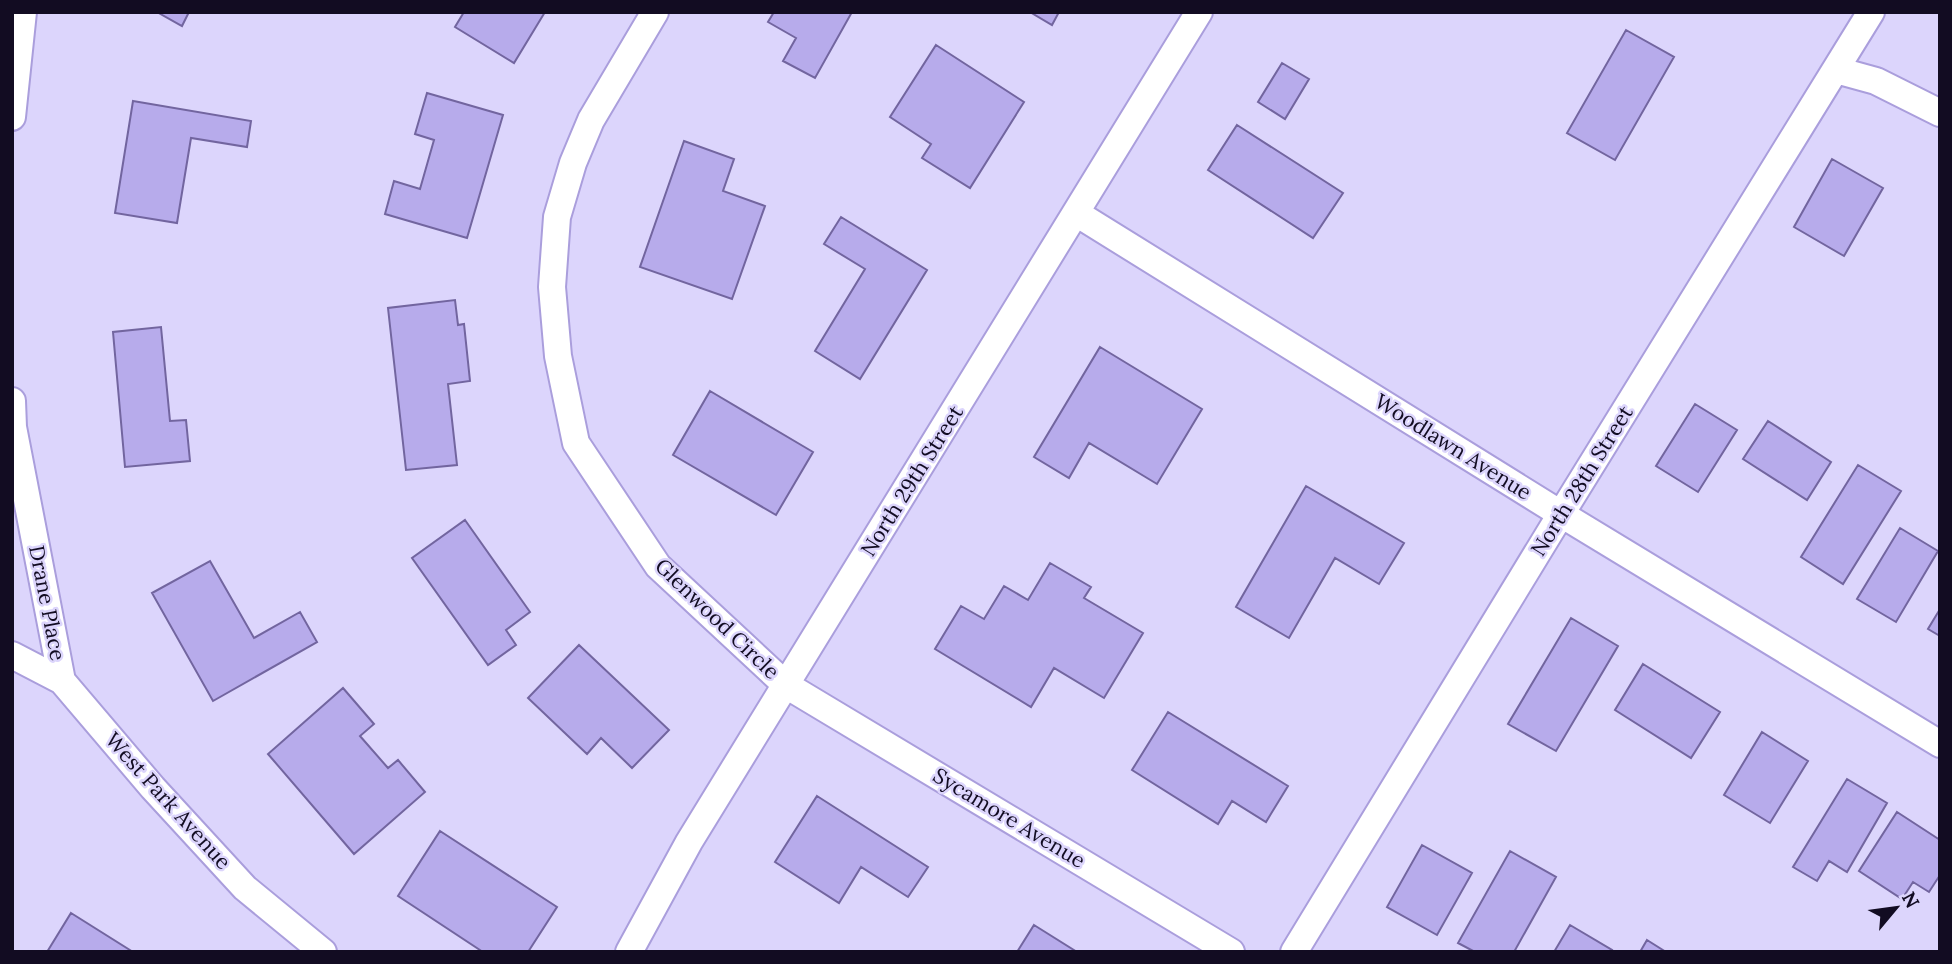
<svg xmlns="http://www.w3.org/2000/svg" width="1952" height="964" viewBox="0 0 1952 964" font-family="Lora,serif">
	<style>
		.building { fill: #b7abeb; stroke: #72659f; stroke-width: 2 }
		.lines { fill: none; stroke-linecap: round; stroke-linejoin: round }
		.minor-casing { stroke: #aa9edc; stroke-width: 30 }
		.minor { stroke: #fff; stroke-width: 26 }
		.labels { text-anchor: middle; stroke-width: 5; stroke-linejoin: round; paint-order: stroke }
		.street-label { font-size: 21px; fill: #120c22; stroke: #dcd5fc }
	</style>
	<rect width="100%" height="100%" fill="#dcd5fc"/>
	<path class="building" d="M157,12H189L182,26Z
		M464,12H545L514,63L455,27Z
		M774,12H852L815,78L783,61L796,38L768,22Z
		M1030,12H1059L1052,25Z
		M1626,30L1674,57L1615,160L1567,133Z
		M936,45L1024,102L970,188L922,158L931,144L890,117Z
		M1282,63L1309,79L1285,119L1258,102Z
		M427,93L503,115L467,238L385,214L394,181L420,189L434,140L415,134Z
		M133,101L251,121L247,147L191,138L177,223L115,213Z
		M1237,125L1343,193L1313,238L1208,170Z
		M684,141L734,159L723,191L765,206L732,299L640,267Z
		M1832,159L1883,188L1844,256L1794,227Z
		M841,217L927,270L860,379L815,351L865,269L824,244Z
		M455,300L458,325L464,324L470,381L448,384L457,465L406,470L388,308Z
		M161,327L170,421L186,420L190,461L125,467L113,332Z
		M1100,347L1202,409L1157,484L1089,443L1069,478L1034,457Z
		M710,391L813,452L776,515L673,455Z
		M1695,404L1737,430L1698,492L1656,466Z
		M1768,421L1831,462L1807,500L1743,459Z
		M1858,465L1901,491L1843,584L1801,557Z
		M1306,486L1404,543L1379,584L1335,558L1289,638L1236,607Z
		M465,520L530,612L506,630L516,645L488,665L412,558Z
		M1900,528L1938,551L1896,622L1857,599Z
		M210,561L254,638L300,612L317,642L213,701L152,593Z
		M1050,563L1091,587L1084,598L1143,633L1104,698L1054,668L1031,707L935,649L961,606L984,619L1004,586L1028,600Z
		M1940,609V636L1928,629Z
		M1571,618L1618,646L1556,751L1508,724Z
		M579,645L669,730L632,768L601,738L587,754L528,698Z
		M1643,664L1720,712L1691,758L1615,710Z
		M343,688L374,724L360,736L388,768L398,760L425,792L354,854L268,754Z
		M1168,712L1288,786L1266,822L1232,801L1218,824L1132,770Z
		M1762,732L1808,761L1770,823L1724,795Z
		M1847,779L1887,803L1847,872L1829,861L1817,881L1793,867Z
		M817,796L928,867L908,897L861,867L839,903L775,862Z
		M1897,812L1940,840V875L1929,892L1913,882L1902,899L1859,871Z
		M440,831L557,907L528,952H483L398,896Z
		M1422,845L1472,873L1437,935L1387,907Z
		M1510,851L1556,877L1514,952H1475L1458,943Z
		M71,913L133,952H47Z
		M1034,925L1077,952H1017Z
		M1570,925L1612,950L1611,952H1554Z
		M1647,940L1666,952H1640Z"/>
	<g class="lines">
		<g class="minor-casing">
			<path id="minor" d="M655,12L591,120L573,163L557,217L552,287L558,356L576,443L658,566L786,685L1231,952
				M1836,70L1876,81L1940,113
				M12,117L23,12
				M1076,213L1561,514L1940,744
				M12,401L13,427L62,681
				M12,655L62,681L153,788L245,888L323,952
				M629,952L689,842L1199,12
				M1294,952L1561,514L1871,12"/>
		</g>
		<use href="#minor" class="minor"/>
	</g>
	<g class="labels">
		<g class="street-label">
			<text transform="translate(1453 447) rotate(32)" y="7">Woodlawn Avenue</text>
			<text transform="translate(912 481) rotate(-58)" y="7">North 29th Street</text>
			<text transform="translate(1582 481) rotate(-58)" y="7">North 28th Street</text>
			<text transform="translate(47 603) rotate(79)" y="7">Drane Place</text>
			<text transform="translate(717 619) rotate(44)" y="7">Glenwood Circle</text>
			<text transform="translate(168 801) rotate(48)" y="7">West Park Avenue</text>
			<text transform="translate(1009 818) rotate(31)" y="7">Sycamore Avenue</text>
		</g>
	</g>
	<rect width="1952" height="964" fill="none" stroke="#120c22" stroke-width="28"/>
	<g transform="translate(1896 908) rotate(61)" stroke="#dcd5fc" stroke-width="5" paint-order="stroke">
	<path d="M0-5L12 26L0 18L-12 26Z" fill="#120c22"/>
	<text y="-10" font-size="19" font-weight="bold" text-anchor="middle" fill="#120c22">N</text>
	</g>
</svg>
